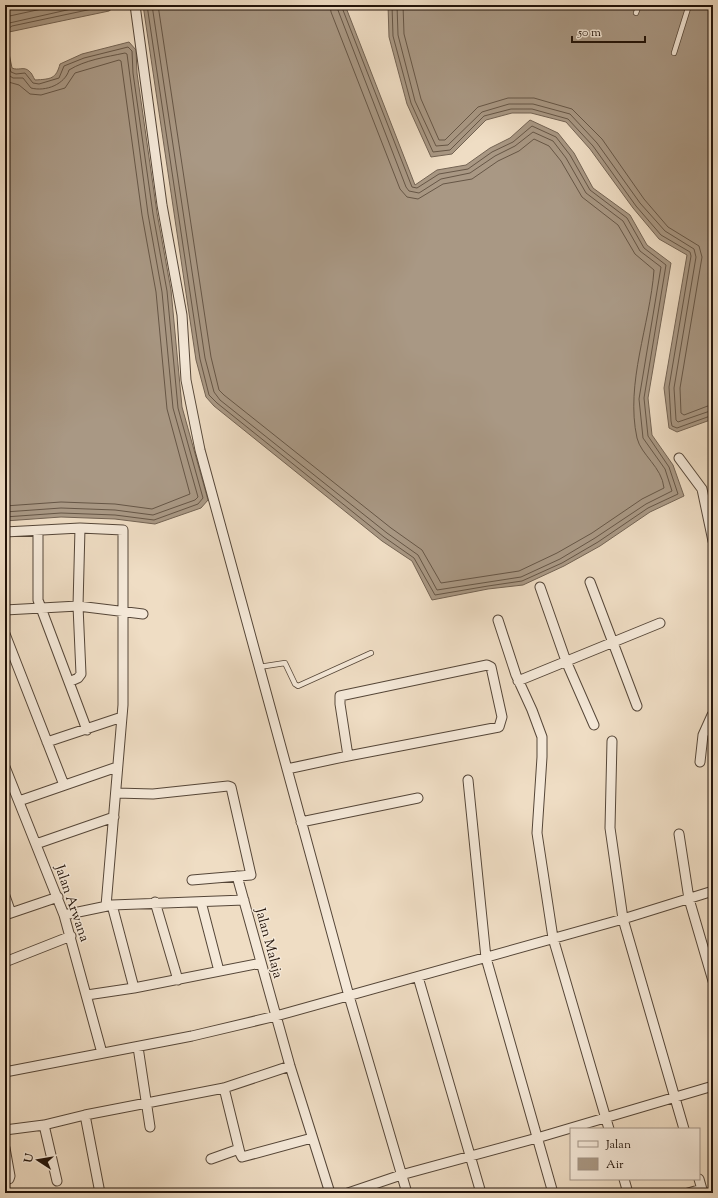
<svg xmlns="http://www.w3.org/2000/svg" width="718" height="1198" viewBox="0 0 718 1198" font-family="'Sorts Mill Goudy',serif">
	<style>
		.water { fill: #a99884; stroke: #736353 }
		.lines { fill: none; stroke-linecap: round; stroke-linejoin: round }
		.shore { stroke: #665646; stroke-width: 1 }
		.service-casing { stroke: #554638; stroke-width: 6 }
		.minor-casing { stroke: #554638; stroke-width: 11 }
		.service { stroke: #f5e9d9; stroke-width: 4.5 }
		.minor { stroke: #f5e9d9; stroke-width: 9 }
		.labels { text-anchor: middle; stroke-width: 3; stroke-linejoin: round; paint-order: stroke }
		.street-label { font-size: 14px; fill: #221309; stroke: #f5e9d9 }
	</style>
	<rect width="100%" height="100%" fill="#efddc4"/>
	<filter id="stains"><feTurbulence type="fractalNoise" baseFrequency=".005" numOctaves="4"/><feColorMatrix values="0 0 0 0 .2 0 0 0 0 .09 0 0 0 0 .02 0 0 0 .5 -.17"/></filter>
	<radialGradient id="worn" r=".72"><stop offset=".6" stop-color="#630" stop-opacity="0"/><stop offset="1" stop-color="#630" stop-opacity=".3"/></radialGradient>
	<path class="water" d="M5,5H117L109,11L9,32L6,39L12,68C18,71 24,66 29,71C32,73 33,77 35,80C51,79 56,79 60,64L82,54L129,42L136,50L137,73L157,213L171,290L182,407L208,500L201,508L155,524L115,519L61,517L5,521Z
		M143,5H345L415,185L437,170L466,165L490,148L510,138L530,120L558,133L574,153L593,188L630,215L647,245L671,263L648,398L652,435L673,465L684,496L650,512L600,546L564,566L523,585L488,589L432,600L412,561L382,541L214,406L206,397L196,360Z
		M388,5H713V419L677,432L669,428L664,388L687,255L659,239L633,208L590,149L566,122L531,113H512L486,120L452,154L431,157L407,104L389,37Z"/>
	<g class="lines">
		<path class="shore" d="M147,5L200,359L209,395L217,403L384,537L414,558L435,595L488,586L522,581L562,563L598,542L648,508L678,494L669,467L648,436L644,398L666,265L644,248L627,218L590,190L570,155L556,137L532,126L513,142L492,152L468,169L439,174L417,188L412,187L341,5
			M152,5L205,358L214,392L220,400L387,533L418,555L437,590L521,577L560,559L595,538L646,504L672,491L665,469L643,438L639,399L661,267L640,251L623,221L586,193L566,158L553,141L533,132L515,146L495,156L470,173L441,179L419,193L409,191L406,187L336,5
			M158,5L211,357L219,390L224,395L391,528L422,550L441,583L519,571L557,553L592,533L642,499L664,488C662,467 641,455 637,438C625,383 650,325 654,270L635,254L618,225L582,197L561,161L549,146L534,139L519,151L498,161L472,179L443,184L418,199L407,197L400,189L331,12L330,5
			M392,5L393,36L411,103L433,152L450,150L484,116L511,109H532L568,119L593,146L636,206L661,235L690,252L691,256L669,387L671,421L672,426L677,428L713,415
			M397,5L398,35L415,101L436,146L448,145L482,112L509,104H533L570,114L597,143L640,203L665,231L694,249L696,257L674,388L676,420L678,422L713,410
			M403,5L404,34L421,99L439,140H445L478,107L508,98H534L572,109L602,139L644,199L668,227L699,246L702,257L680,388L681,413L684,415L713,404
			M5,17L60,5
			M5,24L89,5
			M5,31L12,26L111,5
			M5,54L11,72L16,74L25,73L33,83L39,84L59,78L64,66L84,58L128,47L132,51L133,73L153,214L167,291L178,408L203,498L198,504L154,520L115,515L61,513L5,517
			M5,73L13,78H23L31,88C46,92 65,84 69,70C85,60 106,57 125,53L127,54L148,214L162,292L173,408L198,497L195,500L153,515L115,510L61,508L5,512
			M5,81L19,85L30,94L41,95L65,88L75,73L119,60L121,61L142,215L156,292L167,409L190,494L152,509L115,504L61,502L5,506"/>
		<g class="service-casing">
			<path id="service" d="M636,13L639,5
				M674,53L689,5
				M259,667L285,663L295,684L298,686L371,653"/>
		</g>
		<g class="minor-casing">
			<path id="minor" d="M135,5L162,205L182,315L186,380L200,450L349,996L407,1193
				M679,458L702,489L713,541
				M38,531V600L87,730
				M5,532L80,528L123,530V705L106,906
				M590,582L637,706
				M540,587L566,661L594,725
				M5,610L78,606L143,614
				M498,620L516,675L532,710L542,737V757L537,833L553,938L609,1129
				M5,634L64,785
				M487,665L491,667L502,717L499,727L348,756L340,704V696Z
				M518,681L660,623
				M69,682L78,678L81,674L78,606L80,528
				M612,741L610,828L623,919L684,1129
				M47,742L122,717
				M700,762L703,735L712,715
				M5,767L64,915L102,1053
				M287,769L348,756
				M468,780L486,958L553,1193
				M116,793L153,794L228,786L231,787L251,875L192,880
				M19,801L117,767
				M301,822L418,798
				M679,834L689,899L713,981
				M36,844L114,817
				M237,876L290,1066L330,1193
				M5,896L11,913
				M155,902L178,980
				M201,902L219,971
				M112,905L134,988
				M5,915L58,897
				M64,915L112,905L244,900
				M5,962L71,936
				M418,977L481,1193
				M87,995L134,988L261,963
				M138,1047L150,1127
				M5,1072L192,1036L276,1016L623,919L713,891
				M224,1088L240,1153L242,1157L312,1138
				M85,1115L100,1193
				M44,1125L57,1181
				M5,1130L44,1125L85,1115L224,1088L290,1066
				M5,1148L10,1176L9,1179L5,1180
				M211,1159L239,1149
				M624,1179L628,1193
				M699,1179L703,1193
				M348,1193L401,1175L537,1138L713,1086
				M688,1193L702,1189"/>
		</g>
		<use href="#service" class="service"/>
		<use href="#minor" class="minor"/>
	</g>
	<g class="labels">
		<g class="street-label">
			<text transform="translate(73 903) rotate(71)" y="5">Jalan Arwana</text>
			<text transform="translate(270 943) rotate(75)" y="5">Jalan Malaja</text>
		</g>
	</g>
	<rect width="718" height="1198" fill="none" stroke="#efddc4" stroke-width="20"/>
	<rect x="6" y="6" width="706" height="1186" fill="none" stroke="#221309" stroke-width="2"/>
	<rect x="10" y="10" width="698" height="1178" fill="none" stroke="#221309"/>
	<rect x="570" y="1128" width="130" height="52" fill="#f5e9d9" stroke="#a19386"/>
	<rect x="578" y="1141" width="20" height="6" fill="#f5e9d9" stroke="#a19386"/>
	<text x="606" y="1148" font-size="12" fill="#221309">Jalan</text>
	<rect x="578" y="1158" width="20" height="12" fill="#a99884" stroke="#a19386"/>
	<text x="606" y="1168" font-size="12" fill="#221309">Air</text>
	<g transform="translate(38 1160) rotate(282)" stroke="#f5e9d9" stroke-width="3" paint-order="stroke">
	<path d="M0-3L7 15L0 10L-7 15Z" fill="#221309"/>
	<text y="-6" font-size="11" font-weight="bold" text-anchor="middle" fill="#221309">U</text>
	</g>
	<path d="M572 36v6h73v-6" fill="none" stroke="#221309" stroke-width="2"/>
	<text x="578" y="36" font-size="12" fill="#221309" stroke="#f5e9d9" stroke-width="3" paint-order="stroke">50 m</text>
	<rect width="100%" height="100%" filter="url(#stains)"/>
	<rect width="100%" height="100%" fill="url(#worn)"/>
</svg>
